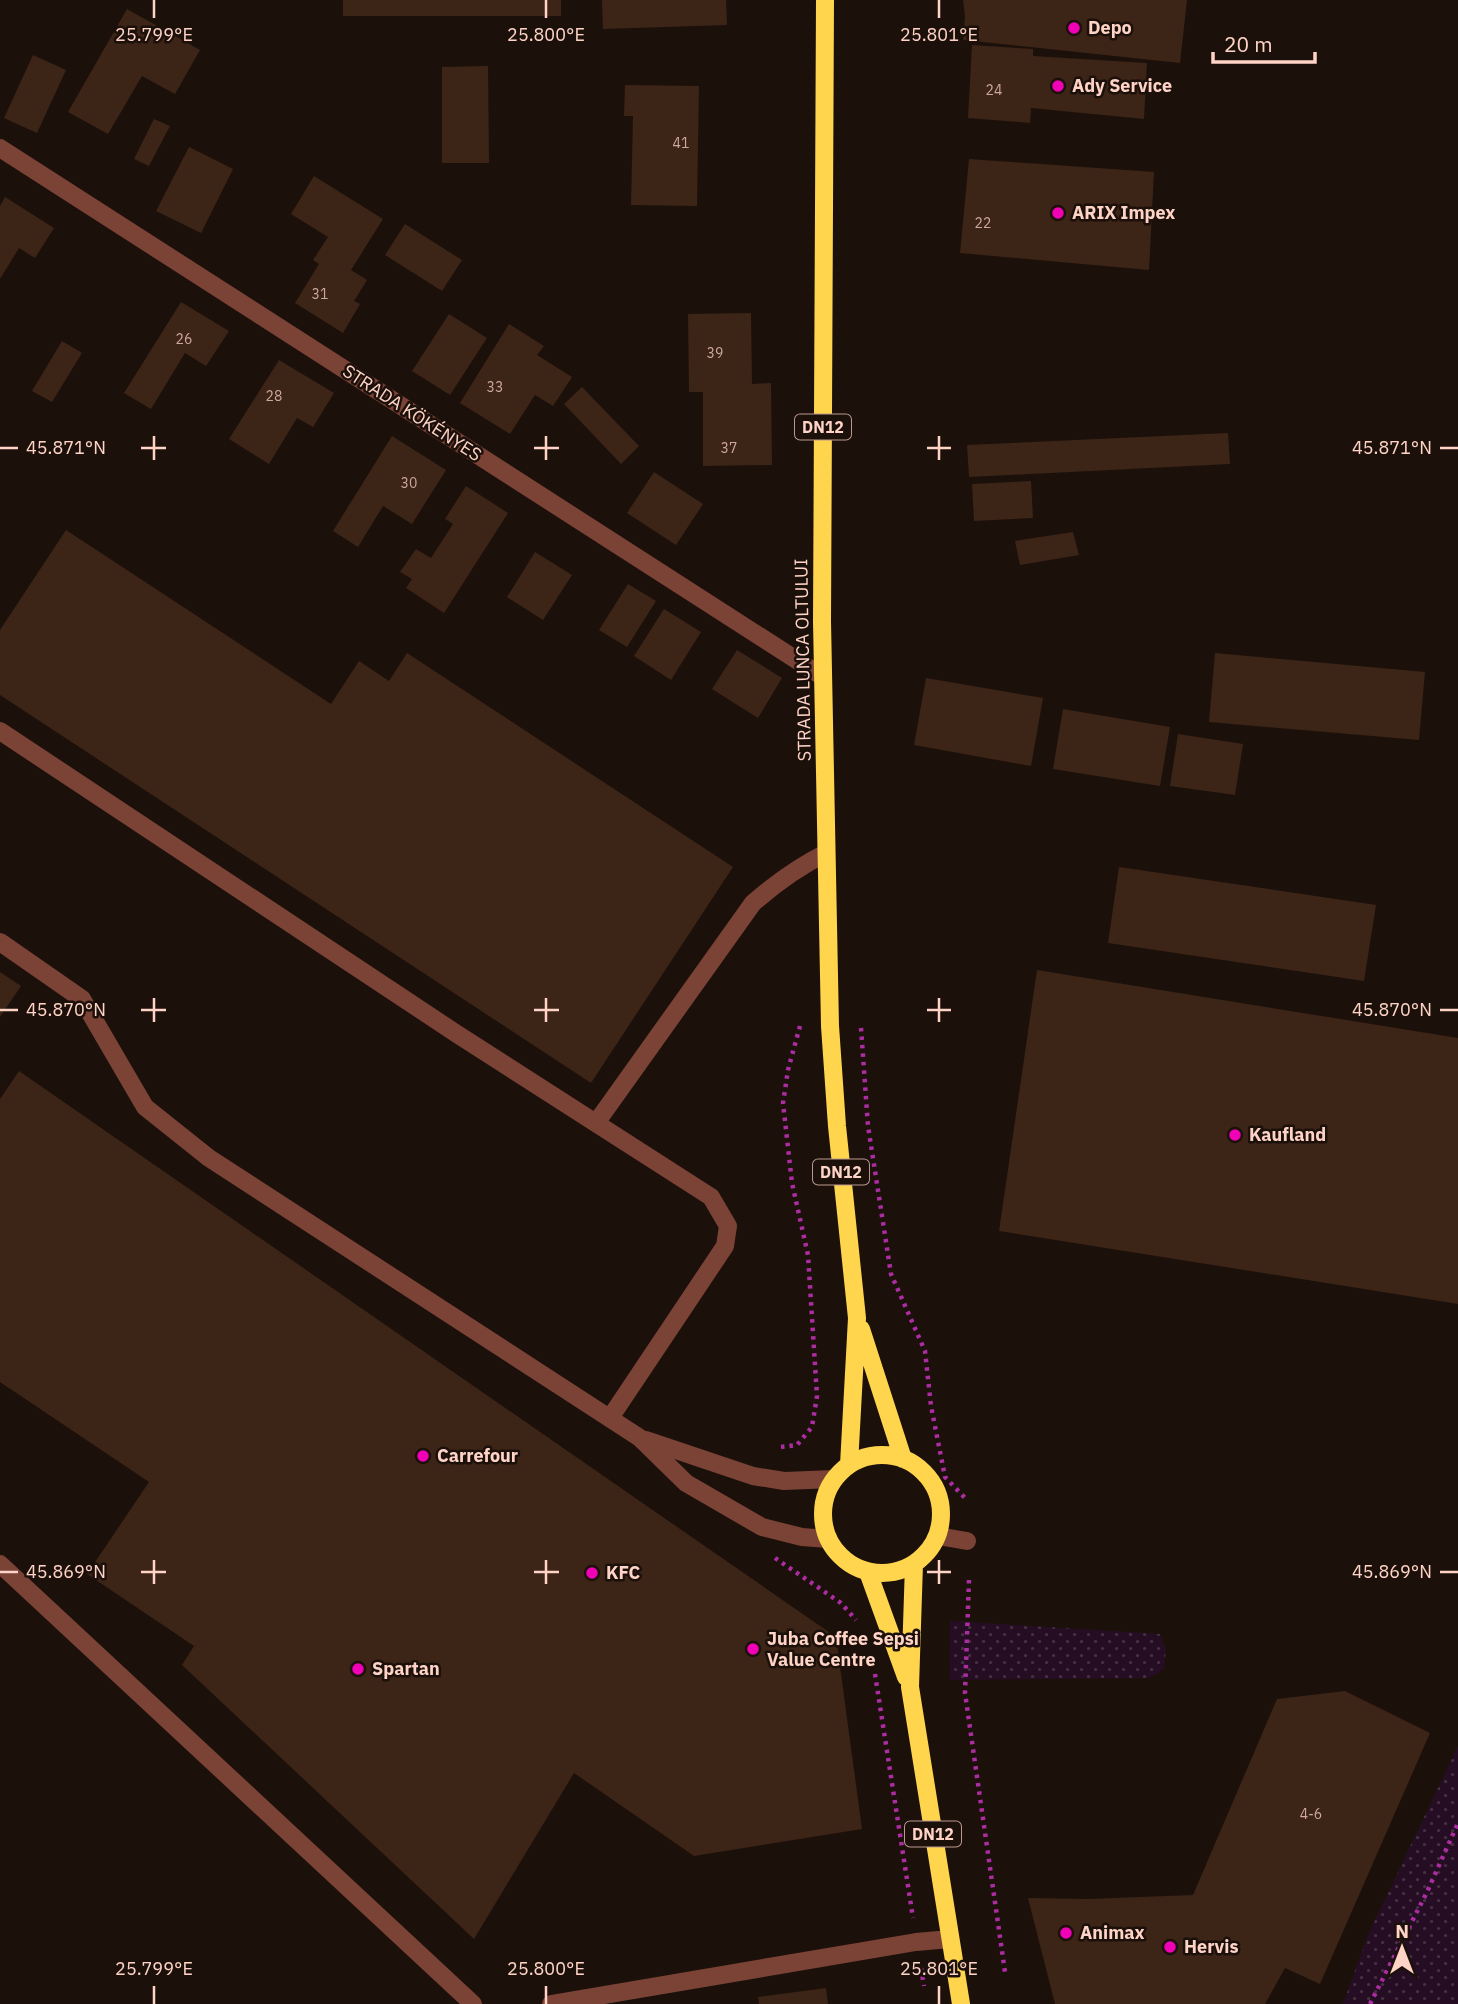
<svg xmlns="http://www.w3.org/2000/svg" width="1458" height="2004" viewBox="0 0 1458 2004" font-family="'IBM Plex Sans',sans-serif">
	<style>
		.grass { fill: url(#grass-dots) }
		.building { fill: #3c2417 }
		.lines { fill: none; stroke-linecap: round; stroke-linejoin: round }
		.path { stroke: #ac2da2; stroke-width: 4.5; stroke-dasharray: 3.5 5; stroke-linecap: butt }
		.minor { stroke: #7b4236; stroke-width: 18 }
		.major { stroke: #fed54d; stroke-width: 18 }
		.ticks { fill: none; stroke: #ffd4c6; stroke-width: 2.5 }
		.poi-dot { fill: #f001b6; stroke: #1c100b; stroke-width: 2.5 }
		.labels { text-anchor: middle; stroke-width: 5; stroke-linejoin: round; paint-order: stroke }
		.number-label { font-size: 14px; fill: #cea89a }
		.shield { fill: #1c100b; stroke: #bb998e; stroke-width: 2 }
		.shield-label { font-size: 16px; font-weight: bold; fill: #ffd4c6 }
		.poi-label { font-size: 18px; font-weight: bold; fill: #ffd4c6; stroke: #1c100b; text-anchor: start }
		.street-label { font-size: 18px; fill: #ffd4c6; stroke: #1c100b }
		.ticks-label { font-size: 18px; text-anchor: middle; fill: #ffd4c6; stroke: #1c100b; stroke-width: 5; stroke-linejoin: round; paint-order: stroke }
	</style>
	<defs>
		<pattern id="grass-dots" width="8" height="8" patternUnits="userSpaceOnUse" patternTransform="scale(1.75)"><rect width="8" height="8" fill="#250e23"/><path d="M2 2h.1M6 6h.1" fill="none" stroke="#463041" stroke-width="1.8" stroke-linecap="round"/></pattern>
	</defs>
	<rect width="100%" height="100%" fill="#1c100b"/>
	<path class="grass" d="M950,1621L1160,1634L1166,1649L1164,1669L1149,1678L950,1680Z
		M1458,1746V2004H1343L1368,1935Z"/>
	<path class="building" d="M343,0H561V16H343Z
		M602,0H726L727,25L603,29Z
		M963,0H1187L1180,63L963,40L965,16Z
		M127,9L200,50L175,94L142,76L108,134L68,112Z
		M972,45L1033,49V56L1147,63L1144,119L1031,108L1030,123L968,118Z
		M33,55L66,70L37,133L4,118Z
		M488,66L489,163H442V67Z
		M625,85L699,86L697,206L631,205L633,116H624Z
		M154,119L170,126L149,166L134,159Z
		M189,147L233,169L201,233L156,211Z
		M969,159L1154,172L1149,270L960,253Z
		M314,176L383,219L351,270L367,280L354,301L360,304L343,333L295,303L319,264L313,260L328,237L291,214Z
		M5,197L54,228L35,258L19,248L0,279V206Z
		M405,224L462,260L442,291L385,255Z
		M181,302L229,331L206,366L185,353L151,409L124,393Z
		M751,313L752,384L771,383L772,465L703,466V392H689L688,314Z
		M449,314L487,338L450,395L412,371Z
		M509,324L544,346L537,355L572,377L553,406L535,395L510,434L460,403Z
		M62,341L82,353L52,402L32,391Z
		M279,360L334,393L313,427L297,418L269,464L229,439Z
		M582,387L639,446L621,464L564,404Z
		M1228,433L1230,464L969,477L967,445Z
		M392,436L446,470L412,524L383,506L358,547L333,531Z
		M654,472L703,504L676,545L627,513Z
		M1031,481L1033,518L974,521L972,484Z
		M466,486L508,513L444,613L406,588L412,579L400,572L416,549L431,558L453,524L445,519Z
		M66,530L331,704L359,661L389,681L407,653L733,867L591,1083L0,695V630Z
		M1073,532L1079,555L1020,565L1015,541Z
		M535,552L572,575L543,620L507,597Z
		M628,584L656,601L627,647L599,630Z
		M664,609L701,632L671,680L634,656Z
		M737,650L782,678L758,718L712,689Z
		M1215,653L1425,672L1419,740L1209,722Z
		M926,678L1043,698L1031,766L914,745Z
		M1063,709L1170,727L1160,786L1053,769Z
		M1178,734L1243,744L1235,795L1170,786Z
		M1119,867L1376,905L1364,981L1108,943Z
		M1037,970L1458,1038V1304L999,1231Z
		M0,972L21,986L0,1017Z
		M19,1071L836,1637L862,1829L694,1856L574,1773L474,1939L182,1665L194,1646L87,1574L149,1482L0,1382V1099Z
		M1345,1691L1430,1733L1320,1984L1285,1968L1265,2004H1055L1028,1898L1088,1899L1193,1895L1277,1699Z
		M826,1988L828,2004H759L758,1997Z"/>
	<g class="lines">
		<path class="path" d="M861,1028L868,1126L891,1274L925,1351L931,1406L945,1477L966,1499
			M781,1447L797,1445L812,1427L817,1396L808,1255L792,1183L783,1103L788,1070L800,1026
			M775,1558L841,1603L856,1620
			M969,1580L965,1693L1005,1972
			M875,1674L913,1918
			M921,1968L924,1986
			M1370,2004L1427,1892L1458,1823"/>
		<path class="minor" d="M0,148L823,677
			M0,731L457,1034L711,1197L728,1226L725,1246L610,1418
			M0,942L82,999L145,1107L209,1158L640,1438L686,1483L762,1527L802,1537L828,1539
			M596,1123L753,903C776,883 798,867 826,853
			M646,1440L753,1476L784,1481L834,1479
			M938,1536L967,1541
			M0,1564L473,2004
			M551,2004L916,1942L950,1939"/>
		<path class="major" d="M825,0L822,621L830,1026L837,1126L857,1318L849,1465
			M861,1329L903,1459
			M823 1514a59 59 0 1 1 118 0a59 59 0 1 1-118 0Z
			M914,1564L910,1687L961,2004
			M868,1572L906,1677"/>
	</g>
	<path class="ticks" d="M154,0V18M546,0V18M939,0V18M154,436V460M546,436V460M939,436V460M0,448H18M141,448H166M534,448H559M927,448H951M1440,448H1458M154,998V1022M546,998V1022M939,998V1022M0,1010H18M141,1010H166M534,1010H559M927,1010H951M1440,1010H1458M154,1560V1584M546,1560V1584M939,1560V1584M0,1572H18M141,1572H166M534,1572H559M927,1572H951M1440,1572H1458M154,1986V2004M546,1986V2004M939,1986V2004"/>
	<g class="poi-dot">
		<circle cx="1074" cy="28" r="7"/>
		<circle cx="1058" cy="86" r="7"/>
		<circle cx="1058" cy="213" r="7"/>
		<circle cx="1235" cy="1135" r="7"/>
		<circle cx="423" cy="1456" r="7"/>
		<circle cx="592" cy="1573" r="7"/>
		<circle cx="753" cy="1649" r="7"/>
		<circle cx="358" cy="1669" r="7"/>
		<circle cx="1066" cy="1933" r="7"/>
		<circle cx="1170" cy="1947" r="7"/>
	</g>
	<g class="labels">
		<g class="number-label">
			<text x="994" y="95">24</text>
			<text x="681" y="148">41</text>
			<text x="983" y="228">22</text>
			<text x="320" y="299">31</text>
			<text x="184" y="344">26</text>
			<text x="715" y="358">39</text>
			<text x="495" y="392">33</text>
			<text x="274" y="401">28</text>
			<text x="729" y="453">37</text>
			<text x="409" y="488">30</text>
			<text x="1311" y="1819">4-6</text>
		</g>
		<g class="shield">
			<rect x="795" y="414.5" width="56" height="25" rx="5"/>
			<rect x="813" y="1159.5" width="56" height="25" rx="5"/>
			<rect x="905" y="1821.5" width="56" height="25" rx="5"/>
		</g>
		<g class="shield-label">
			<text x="823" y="433">DN12</text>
			<text x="841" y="1178">DN12</text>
			<text x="933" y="1840">DN12</text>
		</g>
		<g class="poi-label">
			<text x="1088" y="34">Depo</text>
			<text x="1072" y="92">Ady Service</text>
			<text x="1072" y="219">ARIX Impex</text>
			<text x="1249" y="1141">Kaufland</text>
			<text x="437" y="1462">Carrefour</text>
			<text x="606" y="1579">KFC</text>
			<text x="767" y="1645">Juba Coffee Sepsi<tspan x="767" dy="21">Value Centre</tspan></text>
			<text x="372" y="1675">Spartan</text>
			<text x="1080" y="1939">Animax</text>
			<text x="1184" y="1953">Hervis</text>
		</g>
		<g class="street-label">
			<text transform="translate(412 413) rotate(33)" y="6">STRADA KÖKÉNYES</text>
			<text transform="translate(803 660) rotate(-91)" y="6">STRADA LUNCA OLTULUI</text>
		</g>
	</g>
	<g class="ticks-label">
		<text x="154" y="41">25.799°E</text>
		<text x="546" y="41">25.800°E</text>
		<text x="939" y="41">25.801°E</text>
		<text x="66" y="454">45.871°N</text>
		<text x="1392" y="454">45.871°N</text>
		<text x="66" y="1016">45.870°N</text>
		<text x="1392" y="1016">45.870°N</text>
		<text x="66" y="1578">45.869°N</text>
		<text x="1392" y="1578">45.869°N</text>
		<text x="154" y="1975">25.799°E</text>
		<text x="546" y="1975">25.800°E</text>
		<text x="939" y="1975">25.801°E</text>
	</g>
	<g transform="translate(1402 1948)" stroke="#1c100b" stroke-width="5" paint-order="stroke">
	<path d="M0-5L12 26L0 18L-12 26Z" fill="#ffd4c6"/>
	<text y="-10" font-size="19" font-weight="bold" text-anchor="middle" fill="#ffd4c6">N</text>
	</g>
	<path d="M1213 52v10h102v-10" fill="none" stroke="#ffd4c6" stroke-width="3.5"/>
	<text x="1224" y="52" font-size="21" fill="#ffd4c6" stroke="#1c100b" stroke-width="5" paint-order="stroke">20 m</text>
</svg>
